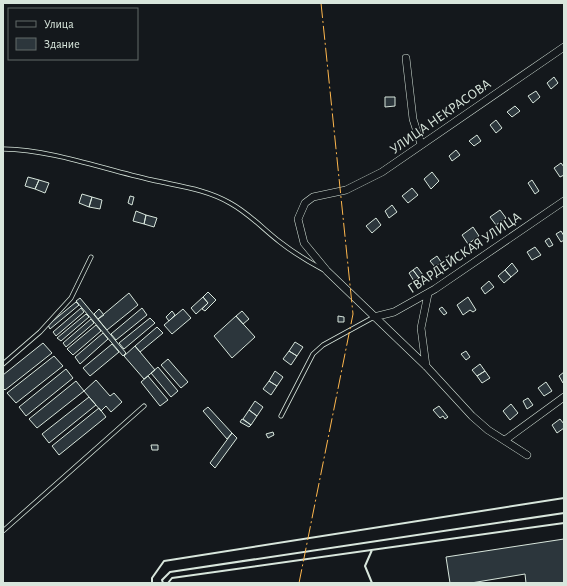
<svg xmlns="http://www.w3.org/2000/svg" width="567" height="586" viewBox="0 0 567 586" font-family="'Alegreya Sans',sans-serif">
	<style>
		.building { fill: #2c363c; stroke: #d8e6dc }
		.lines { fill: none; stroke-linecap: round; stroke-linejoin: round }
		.lane-casing { stroke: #d8e6dc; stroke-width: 5 }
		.street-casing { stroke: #d8e6dc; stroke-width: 8 }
		.lane { stroke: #14181c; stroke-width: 3.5 }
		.street { stroke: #14181c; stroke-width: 7 }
		.wall { stroke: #d8e6dc; stroke-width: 2 }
		.power { stroke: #ffb74d; stroke-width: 1; stroke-dasharray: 14 3 2 3; stroke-linecap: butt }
		.labels { text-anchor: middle; stroke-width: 3; stroke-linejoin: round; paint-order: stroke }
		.street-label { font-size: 14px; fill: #d8e6dc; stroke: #14181c }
	</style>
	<rect width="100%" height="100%" fill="#14181c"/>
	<path class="building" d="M554,77L558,83L551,89L547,83Z
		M536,91L540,97L533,103L528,96Z
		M385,97H395V106L385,107Z
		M515,106L520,111L512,117L507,112Z
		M496,120L502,128L496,133L490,125Z
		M477,135L481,141L474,146L469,141Z
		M456,150L460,155L452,161L449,156Z
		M561,163L564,167V175L560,177L554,168Z
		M432,172L439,181L431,189L424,179Z
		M28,177L39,180L35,189L25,186Z
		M39,180L49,183L45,193L35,189Z
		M532,180L539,191L535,194L528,183Z
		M412,188L418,195L408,203L402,196Z
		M82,194L92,197L89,207L79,203Z
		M130,196L134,197L132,205L128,203Z
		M92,197L102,200L100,209L89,207Z
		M392,205L397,212L389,218L385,211Z
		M500,210L506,218L496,225L490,217Z
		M136,211L146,215L144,224L133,221Z
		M146,215L157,218L154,227L144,224Z
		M376,218L381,225L372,233L366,226Z
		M473,227L479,236L468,244L462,235Z
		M561,231L564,236V240L561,242L556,234Z
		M549,238L553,245L549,247L545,241Z
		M535,247L541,255L532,260L527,252Z
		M437,256L441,262L435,267L430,261Z
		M512,263L518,271L511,277L505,270Z
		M417,267L423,275L419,278L413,270Z
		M413,270L419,278L414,281L409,273Z
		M505,270L511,277L504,283L498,276Z
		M489,281L494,287L485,294L481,288Z
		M208,292L216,300L205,311L202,309L208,303L203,297Z
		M129,293L138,305L107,330L98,319Z
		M203,297L208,303L196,314L191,308Z
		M468,297L476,310L473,312L470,310L463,315L457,305Z
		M80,298L126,353L123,356L76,301Z
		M76,302L79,305L50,329L48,325Z
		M442,307L447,313L444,315L439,309Z
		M81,308L84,312L56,336L53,332Z
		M142,308L147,315L116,340L111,334Z
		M99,309L104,315L98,319L94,314Z
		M183,309L191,318L172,334L164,325Z
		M172,311L175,315L169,321L166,317Z
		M242,311L249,319L243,324L236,316Z
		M86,314L89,317L61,341L57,338Z
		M236,316L255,337L232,358L214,336Z
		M338,316L344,317V322H338Z
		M150,318L155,323L124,349L119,343Z
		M91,319L94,323L66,347L63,343Z
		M96,325L101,331L73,355L67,349Z
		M157,327L163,333L140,352L135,346Z
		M103,333L108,339L80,364L75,357Z
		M295,342L303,347L297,356L289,351Z
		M43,343L52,353L5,390L3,388V375Z
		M112,344L119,352L90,376L83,368Z
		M135,346L155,370L144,379L124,356Z
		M289,351L297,356L291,365L283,359Z
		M466,351L470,357L466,360L461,354Z
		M54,356L63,366L16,403L7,393Z
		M168,359L188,382L181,388L161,365Z
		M480,364L485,371L477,376L472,370Z
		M158,367L178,391L171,397L151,373Z
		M66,369L73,378L26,416L19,407Z
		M275,371L283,377L277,386L269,381Z
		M485,371L490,378L482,383L477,376Z
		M564,372V382L563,383L559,376Z
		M148,376L168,400L160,406L141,382Z
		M96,380L110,396L114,393L122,402L111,412L106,406L101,411L84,391Z
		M76,381L84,391L37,428L29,419Z
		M269,381L277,386L271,395L263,389Z
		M546,382L552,391L544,396L538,388Z
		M89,397L96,405L49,443L42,434Z
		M528,398L533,405L527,409L523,401Z
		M255,401L263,407L257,416L249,410Z
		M511,404L518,413L510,420L503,411Z
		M439,406L448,417L445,419L443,416L440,418L433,410Z
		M208,407L232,433L227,439L203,411Z
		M99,408L106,417L59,455L52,446Z
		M249,410L257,416L251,425L243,419Z
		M242,419L251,425L249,427L240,422Z
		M560,419L564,424V428L557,433L552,425Z
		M273,432L274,435L268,438L266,434Z
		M232,433L237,438L215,468L210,463Z
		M151,445H158V450H152Z
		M564,539V583H526L525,574L471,583H450L446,557Z"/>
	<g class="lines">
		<g class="lane-casing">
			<path id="lane" d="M3,149C54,150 102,169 152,180C178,186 206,189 230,203C250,214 263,229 280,242C294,253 309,262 324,270
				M3,364L40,332L71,298L91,257
				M281,416L313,354L323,345L374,317
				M3,531L144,406"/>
		</g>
		<g class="street-casing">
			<path id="street" d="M406,58L413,119L421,144
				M374,317L394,312L435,289L564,201
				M426,366L421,328L428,294
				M505,440L564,397
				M527,455L488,430L472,416L426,366L327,271L304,243L298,219L305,203L313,197L346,190L382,172L564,47"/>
		</g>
		<use href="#lane" class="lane"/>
		<use href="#street" class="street"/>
		<path class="wall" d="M372,550L365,566L372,583
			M152,583V578L164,561L564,498
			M163,583L162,580L170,572L564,513
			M168,583L172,578L564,523"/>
		<path class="power" d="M299,583L353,314L321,3"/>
	</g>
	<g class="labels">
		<g class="street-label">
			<text transform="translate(440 116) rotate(-35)" y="5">УЛИЦА НЕКРАСОВА</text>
			<text transform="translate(464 252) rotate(-34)" y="5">ГВАРДЕЙСКАЯ УЛИЦА</text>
		</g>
	</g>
	<rect width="567" height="586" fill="none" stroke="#d8e6dc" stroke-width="8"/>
	<rect x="8" y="8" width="130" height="52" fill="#14181c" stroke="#626a69"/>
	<rect x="16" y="21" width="20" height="6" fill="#14181c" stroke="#626a69"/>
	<text x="44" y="28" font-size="12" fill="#d8e6dc">Улица</text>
	<rect x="16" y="38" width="20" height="12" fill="#2c363c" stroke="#626a69"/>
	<text x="44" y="48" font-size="12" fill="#d8e6dc">Здание</text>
</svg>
